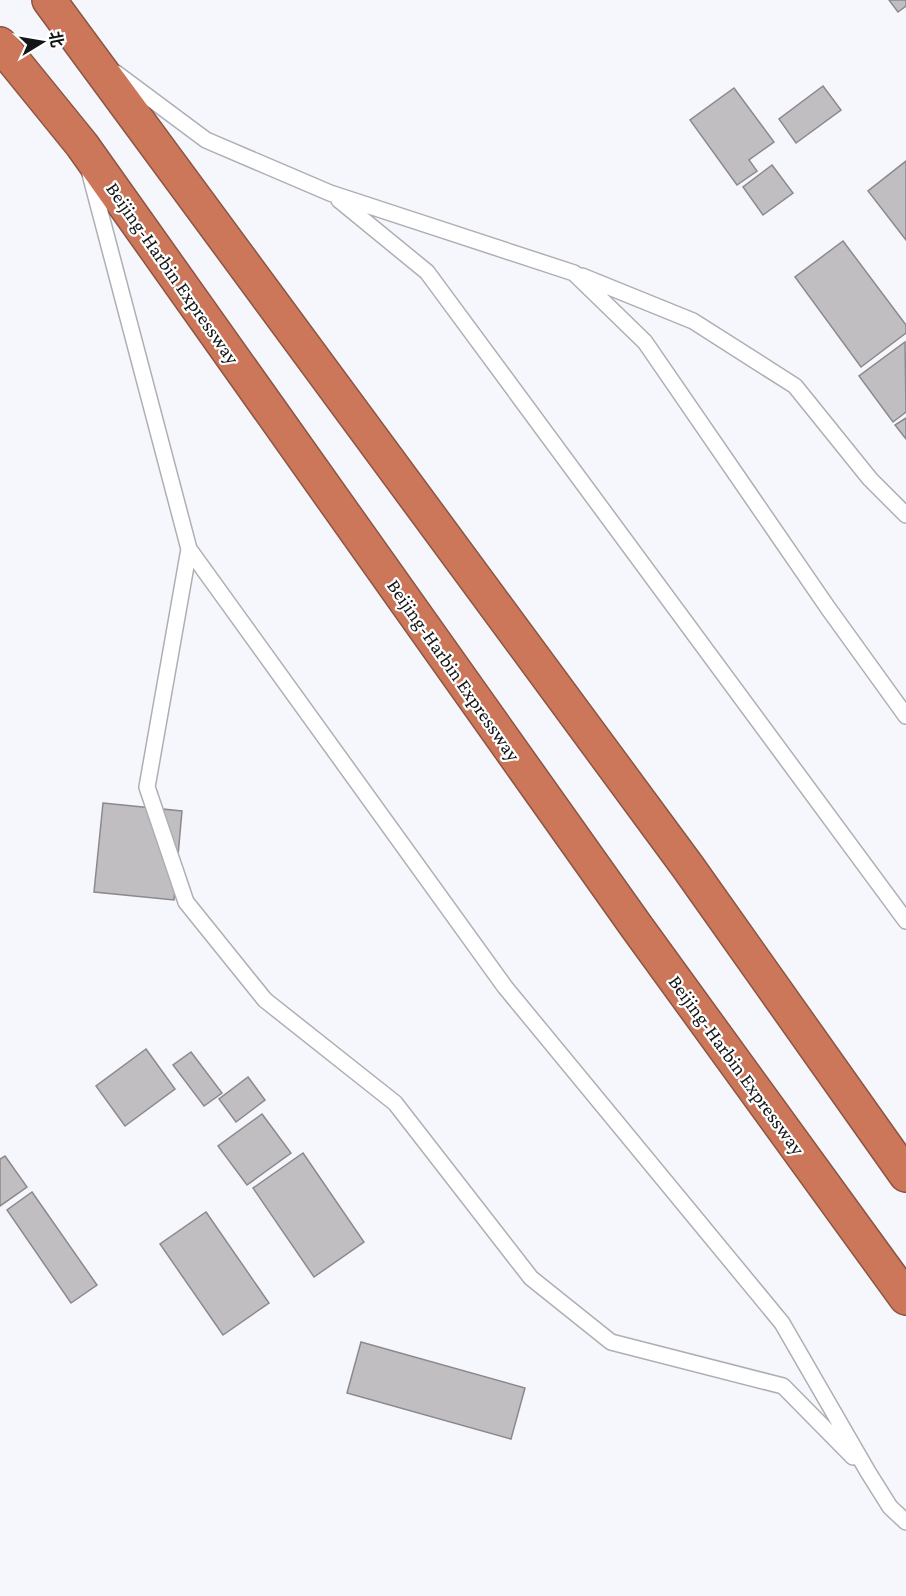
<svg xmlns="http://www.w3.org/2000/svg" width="906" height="1596" viewBox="0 0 906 1596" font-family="'Crimson Pro','Noto Sans SC',serif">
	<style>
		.building { fill: #c1bec2; stroke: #8c898d; stroke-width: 1.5 }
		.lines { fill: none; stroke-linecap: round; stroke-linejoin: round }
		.service-casing { stroke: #aeafb4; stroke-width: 18 }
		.motorway-casing { stroke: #8c5542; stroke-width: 36 }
		.service { stroke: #fff; stroke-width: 15 }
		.motorway { stroke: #cd775a; stroke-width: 33 }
		.labels { text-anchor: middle; stroke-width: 4.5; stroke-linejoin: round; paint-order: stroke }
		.street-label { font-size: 20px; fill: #141516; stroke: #fff }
	</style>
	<rect width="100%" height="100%" fill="#f6f7fd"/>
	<path class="building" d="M889,0H906V6L898,12Z
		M823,86L841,110L796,143L779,119Z
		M734,88L774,142L749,160L757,171L737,185L690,120Z
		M906,161V240L868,191Z
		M772,165L793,193L763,215L743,187Z
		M843,241L906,325V333L861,367L795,277Z
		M905,342L906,412L893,422L859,376Z
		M906,418V439L895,425Z
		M103,803L182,811L174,900L94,892Z
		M146,1049L175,1089L125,1126L96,1086Z
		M191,1052L222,1093L204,1106L173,1065Z
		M248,1077L265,1100L236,1122L219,1099Z
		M262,1114L291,1153L247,1185L218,1146Z
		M303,1153L364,1242L314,1277L253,1188Z
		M5,1156L27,1187L0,1206V1159Z
		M32,1192L97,1285L71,1303L7,1210Z
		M206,1212L269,1303L223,1335L160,1244Z
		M361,1342L525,1388L511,1439L347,1393Z"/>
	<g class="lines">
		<g class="service-casing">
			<path id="service" d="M116,73L206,140L330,193L574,273L645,342L828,608L906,716
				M90,174L189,549L505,987L782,1323L868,1472L890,1507L906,1522
				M339,200L427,272L906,921
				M582,276L693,321L795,386L870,479L906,515
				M189,549L147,787L186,902L265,1000L395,1103L531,1278L611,1342L783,1386L853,1457"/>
		</g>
		<g class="motorway-casing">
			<path id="motorway" d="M49,0L688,867L906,1175
				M0,44L82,145L636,926L906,1298"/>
		</g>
		<use href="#service" class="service"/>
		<use href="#motorway" class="motorway"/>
	</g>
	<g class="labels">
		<g class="street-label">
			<text transform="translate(173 273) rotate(55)" y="7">Beijing-Harbin Expressway</text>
			<text transform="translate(454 670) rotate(55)" y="7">Beijing-Harbin Expressway</text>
			<text transform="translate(737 1065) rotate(54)" y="7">Beijing-Harbin Expressway</text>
		</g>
	</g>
	<g transform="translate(42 42) rotate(79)" stroke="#ffffff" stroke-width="4.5" paint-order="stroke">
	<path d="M0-4.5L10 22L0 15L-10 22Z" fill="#141516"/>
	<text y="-9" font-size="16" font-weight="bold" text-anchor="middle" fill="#141516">北</text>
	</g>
</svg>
